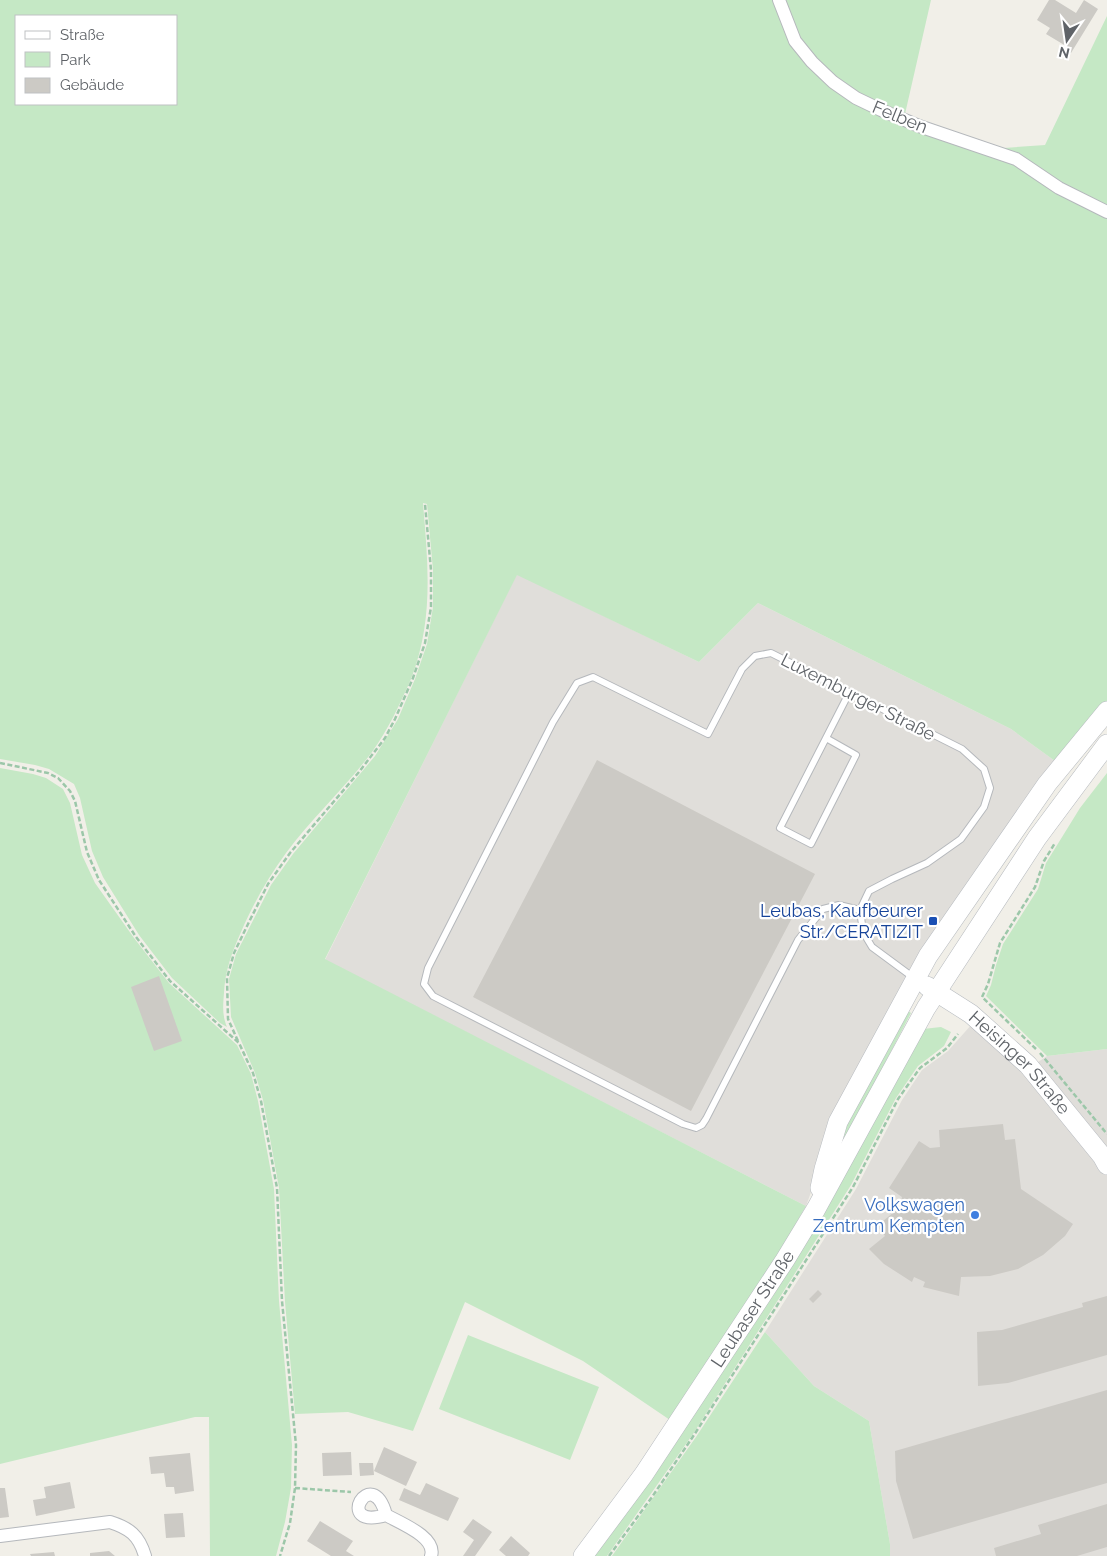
<svg xmlns="http://www.w3.org/2000/svg" width="1107" height="1556" viewBox="0 0 1107 1556" font-family="Raleway,sans-serif">
	<style>
		.industrial { fill: #e0deda }
		.green { fill: #c5e8c5; fill-rule: evenodd }
		.building { fill: #cccac5 }
		.lines { fill: none; stroke-linecap: round; stroke-linejoin: round }
		.lane-casing { stroke: #b5b8bc; stroke-width: 8 }
		.street-casing { stroke: #b5b8bc; stroke-width: 14 }
		.secondary-casing { stroke: #b6babf; stroke-width: 20 }
		.path { stroke: #9cc7a9; stroke-width: 2.5; stroke-dasharray: 5 2.5; stroke-linecap: butt }
		.lane { stroke: #fff; stroke-width: 6 }
		.street { stroke: #fff; stroke-width: 12 }
		.secondary { stroke: #fff; stroke-width: 19 }
		.transit-dot { fill: #1a4fb4; stroke: #fff; stroke-width: 2 }
		.shop-dot { fill: #3f7fe0; stroke: #fff; stroke-width: 2 }
		.labels { text-anchor: middle; stroke-width: 4.5; stroke-linejoin: round; paint-order: stroke }
		.street-label { font-size: 18px; fill: #5f6368; stroke: #fff }
		.transit-label { font-size: 18px; fill: #164399; stroke: #fff; text-anchor: end }
		.shop-label { font-size: 18px; fill: #366cbe; stroke: #fff; text-anchor: end }
	</style>
	<rect width="100%" height="100%" fill="#f1efe8"/>
	<path class="industrial" d="M517,574L699,662L758,603L1011,729L1055,761L913,972L819,1170L806,1206L325,960Z
		M972,1024L986,1035L1022,1073L1047,1056L1107,1049V1556H890V1544L869,1421L814,1386L765,1332L856,1189L902,1100L922,1070L948,1051Z"/>
	<path class="green" d="M0,0H774L792,44L853,101L1004,148L1045,145L1107,16V704L1055,761L1011,729L758,603L699,662L517,575L325,959L806,1206L777,1256L670,1420L583,1361L465,1302L413,1431L348,1412L295,1414L285,1302L279,1188L263,1100L255,1073L231,1017L229,979L236,954L271,885L293,854L375,756L398,719L415,679L427,644L433,607V570L427,504L423,503C428,564 434,620 411,679C400,704 388,730 372,752C345,788 312,818 286,853C268,878 253,904 241,932C232,952 225,971 224,993C223,1006 222,1015 227,1027L220,1023L172,978L139,935L103,877L92,851L80,798L74,784L49,769L35,765L0,759ZM16,16H176V104H16Z
		M784,0H931L905,114L882,107L836,79L815,59L799,37Z
		M0,768L33,774L46,778L63,789L70,803L82,855L95,883L134,938L169,983L237,1045L251,1074L258,1101L274,1189L279,1301L292,1445L291,1488L285,1522L276,1556H210L209,1417H195L0,1464Z
		M1107,773V1049L1047,1056L986,996L991,985L996,965L1003,944L1038,889L1046,863L1080,808Z
		M904,1008L911,1013L834,1161L840,1125Z
		M941,1027L951,1032L944,1046L918,1066L896,1098L851,1185L693,1434L607,1556H592L923,1029Z
		M765,1332L814,1386L869,1421L890,1544V1556H612L696,1437Z
		M468,1335L599,1387L570,1460L439,1409Z"/>
	<path class="building" d="M1049,0H1055L1076,13L1084,0L1098,9L1071,53L1064,49L1066,46L1046,34L1050,28L1037,20Z
		M597,760L815,874L691,1111L473,997Z
		M159,976L182,1041L154,1051L131,987Z
		M1003,1124L1005,1140L1015,1139L1021,1189L1073,1224L1065,1236L1043,1255L1018,1269L990,1276L961,1277L959,1296L923,1287L925,1282L914,1277L912,1282L884,1264L869,1249L885,1236L877,1226L900,1207L902,1197L889,1188L919,1141L930,1148L940,1147L939,1130Z
		M818,1290L822,1294L813,1303L809,1299Z
		M1107,1296V1355L1008,1383L978,1386L977,1332L1002,1330L1083,1307L1082,1303Z
		M1107,1390V1483L913,1539L896,1481L895,1451Z
		M384,1447L417,1462L406,1486L374,1471Z
		M351,1452L352,1475L323,1476L322,1453Z
		M190,1453L194,1491L175,1494L174,1487H166L164,1473L151,1474L149,1457Z
		M359,1463H373L374,1475L360,1476Z
		M70,1482L75,1508L36,1516L33,1500L46,1498L44,1487Z
		M426,1483L459,1498L448,1521L399,1500L404,1488L420,1495Z
		M0,1488H5L9,1517L0,1518Z
		M1107,1504V1547L1077,1556H996L994,1548L1041,1534L1038,1525Z
		M183,1513L185,1537L166,1538L164,1514Z
		M473,1519L492,1532L475,1556H463L474,1540L463,1532Z
		M320,1521L353,1541L346,1551L354,1556H331L307,1541Z
		M511,1536L530,1553L528,1556H506L499,1550Z
		M109,1551L115,1556H90V1553Z
		M54,1552L55,1556H31L30,1554Z"/>
	<g class="lines">
		<g class="lane-casing">
			<path id="lane" d="M826,738L856,755L811,844L780,828L849,693
				M860,910L839,905L823,909L798,940L706,1119L702,1125L696,1128L683,1124L433,996L424,984L428,968L553,722L577,683L593,677L708,734L742,669L755,656L771,653L962,749L984,769L990,788L984,807L961,839L927,863L892,879L869,891L860,910L863,932L872,947L914,978"/>
		</g>
		<g class="street-casing">
			<path id="street" d="M779,0L795,41L812,62L833,82L856,98L881,110L919,126L1016,159L1059,188L1107,212
				M386,1515C372,1462 332,1531 386,1515C400,1523 437,1537 431,1556
				M0,1536L110,1522C129,1528 139,1535 145,1556"/>
		</g>
		<g class="secondary-casing">
			<g id="secondary">
				<path id="s1" d="M927,986L971,1014L1028,1065L1102,1156L1107,1165"/>
				<path d="M820,1188L824,1169L838,1122L928,956L1047,784L1107,711"/>
				<path id="s2" d="M583,1556L644,1474L785,1260L816,1209L926,1008L1037,838L1107,744"/>
			</g>
		</g>
		<path class="path" d="M0,763L48,773L58,778L70,791L75,801L87,852L99,880L136,937L170,981L239,1043L253,1073L261,1101L277,1188L282,1301L296,1445L295,1488L290,1523L280,1556
			M238,1041L228,1019L227,978L234,953L249,922L268,884L290,853L359,772L385,738L395,719L413,678L425,643L431,607V570L425,504
			M1036,1049L982,997L988,984L1000,943L1035,887L1044,861L1055,843
			M1040,1053L1107,1134
			M295,1488L351,1492
			M609,1556L652,1497L694,1435L853,1187L898,1099L920,1068L947,1048L958,1034"/>
		<use href="#lane" class="lane"/>
		<use href="#street" class="street"/>
		<use href="#secondary" class="secondary"/>
	</g>
	<rect class="transit-dot" x="928" y="916" width="10" height="10" rx="2.5"/>
	<circle class="shop-dot" cx="975" cy="1215" r="5"/>
	<g class="labels">
		<g class="street-label">
			<text transform="translate(900 117) rotate(22)" y="6">Felben</text>
			<text transform="translate(858 697) rotate(27)" y="6">Luxemburger Straße</text>
			<text dy="6" stroke="none"><textPath href="#s1" startOffset="121">Heisinger Straße</textPath></text>
			<text dy="6" stroke="none"><textPath href="#s2" startOffset="300">Leubaser Straße</textPath></text>
		</g>
		<g class="transit-label">
			<text x="923" y="917">Leubas, Kaufbeurer<tspan x="923" dy="21">Str./CERATIZIT</tspan></text>
		</g>
		<g class="shop-label">
			<text x="965" y="1211">Volkswagen<tspan x="965" dy="21">Zentrum Kempten</tspan></text>
		</g>
	</g>
	<rect x="15" y="15" width="162" height="90" fill="#ffffff" stroke="#bfc1c3"/>
	<rect x="25" y="31" width="25" height="8" fill="#ffffff" stroke="#bfc1c3"/>
	<text x="60" y="40" font-size="15" fill="#5f6368">Straße</text>
	<rect x="25" y="52" width="25" height="15" fill="#c5e8c5" stroke="#bfc1c3"/>
	<text x="60" y="65" font-size="15" fill="#5f6368">Park</text>
	<rect x="25" y="78" width="25" height="15" fill="#cccac5" stroke="#bfc1c3"/>
	<text x="60" y="90" font-size="15" fill="#5f6368">Gebäude</text>
	<g transform="translate(1067 40) rotate(193)" stroke="#ffffff" stroke-width="4" paint-order="stroke">
	<path d="M0-4L9 19L0 12L-9 19Z" fill="#5f6368"/>
	<text y="-8" font-size="14" font-weight="bold" text-anchor="middle" fill="#5f6368">N</text>
	</g>
</svg>
